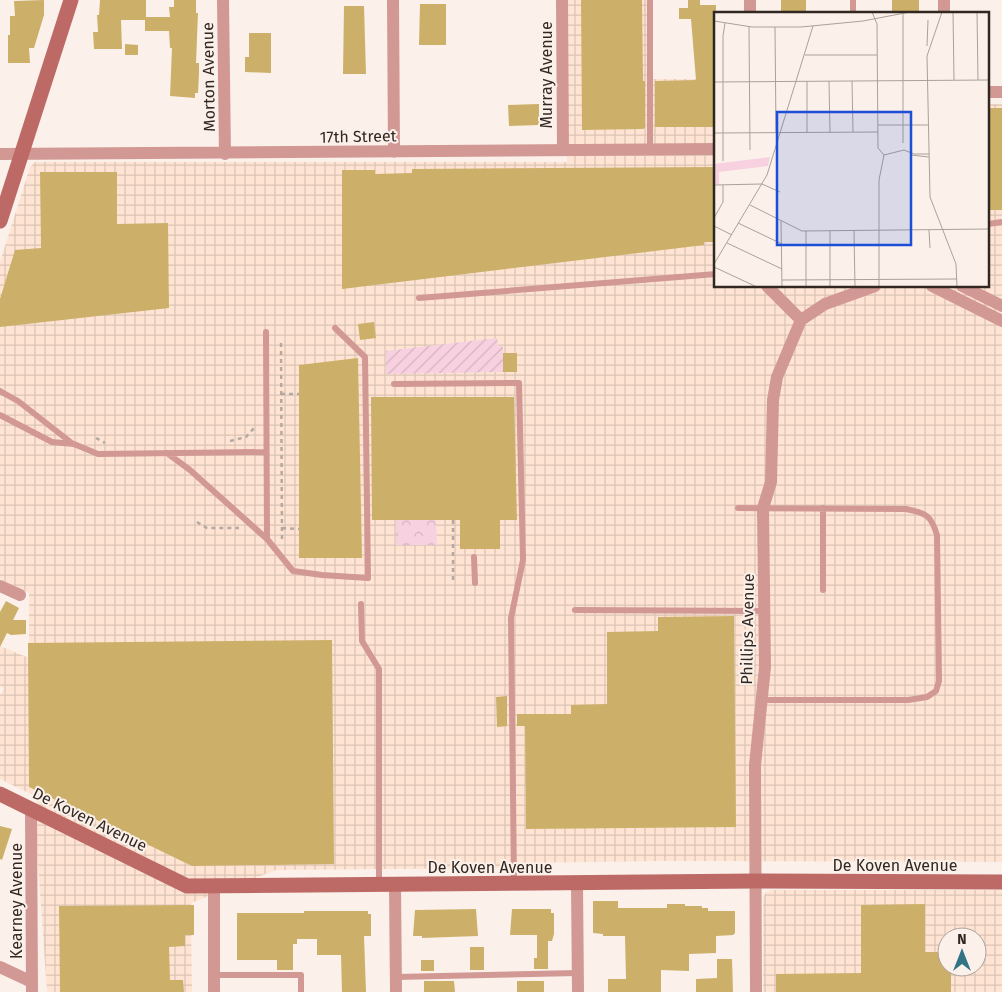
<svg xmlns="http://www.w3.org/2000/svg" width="1002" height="992" viewBox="0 0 1002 992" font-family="'Fira Sans',sans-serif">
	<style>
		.industrial { fill: url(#industrial-grid); fill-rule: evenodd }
		.park { fill: url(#park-crowns) }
		.garden { fill: url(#garden-furrows) }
		.building { fill: #ccb069 }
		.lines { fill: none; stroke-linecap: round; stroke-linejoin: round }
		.path { stroke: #b3a9a2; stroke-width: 2.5; stroke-dasharray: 4 4; stroke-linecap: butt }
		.lane { stroke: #d29894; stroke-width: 6 }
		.street { stroke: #d29894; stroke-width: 12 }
		.secondary { stroke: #bd6a66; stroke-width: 15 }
		.labels { text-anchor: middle; stroke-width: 4; stroke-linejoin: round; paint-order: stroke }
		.street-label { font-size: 16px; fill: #322822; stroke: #fbf1ea }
		.inset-road { fill: none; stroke: #aba19a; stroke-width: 1 }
		.view { fill: #1d4ed8; fill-opacity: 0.15; stroke: #1d4ed8; stroke-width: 2.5 }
		.inset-edge { fill: none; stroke: #322822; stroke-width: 2.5 }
	</style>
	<defs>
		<pattern id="industrial-grid" width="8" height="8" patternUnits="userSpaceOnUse" patternTransform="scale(1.25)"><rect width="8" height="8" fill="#ffe4d3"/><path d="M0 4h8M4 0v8" fill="none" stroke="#dbc4b5"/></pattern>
		<pattern id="park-crowns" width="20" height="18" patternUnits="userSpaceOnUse" patternTransform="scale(1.25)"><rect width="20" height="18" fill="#f8d1e1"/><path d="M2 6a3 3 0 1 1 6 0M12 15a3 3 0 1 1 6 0" fill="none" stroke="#d5b3c1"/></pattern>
		<pattern id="garden-furrows" width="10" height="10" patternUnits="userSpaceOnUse" patternTransform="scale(1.25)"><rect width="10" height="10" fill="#f8d1e1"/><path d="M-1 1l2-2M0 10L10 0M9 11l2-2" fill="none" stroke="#d5b3c1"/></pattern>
	</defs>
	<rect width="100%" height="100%" fill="#fbf1ea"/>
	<path class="industrial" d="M567,0H647L648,79H716V286H988V104H1002V862L664,861L521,863V868L276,870L191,903L192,992H47L37,850V797L0,779V695L4,688L0,686V646L29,658V593L0,579V262L30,167L35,162H567Z
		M773,890H1002V992H763V898L766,892ZM947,937H977V967H947Z"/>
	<path class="park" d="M396,520H436L437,545H396Z"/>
	<path class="garden" d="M497,338L498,345L503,347V372L386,374V351Z"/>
	<path class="building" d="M44,0V15L34,48H29L30,63H8V35H10V16H15L14,1Z
		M100,0H146V17H170L169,7H174V0H196V13H198L196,63H199V74L198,93H195V98L170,96L172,48H170L169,31H145V20H121L122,49H94L93,32H98L97,15H99Z
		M581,0H642L643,81H645V128L643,129L582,130Z
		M688,0H700V5H716V127H655V81L696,80L691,19H679V8H688Z
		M781,0H806V14H781Z
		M892,0H919V14H892Z
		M420,4H446V45H419Z
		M344,6H364L366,74H343Z
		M249,33H271V73L245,72V57H249Z
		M125,44L138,45V55H125Z
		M539,104V125L509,126L508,105Z
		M988,108H1002V210H988Z
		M716,167V242H704V245L342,289V170H375V174L412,173V169Z
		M40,172H117V224L168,223L169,308L0,327V299L15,250L41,248Z
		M374,322L376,338L360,340L358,324Z
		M503,353H517V372H503Z
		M358,358L362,558H299V365Z
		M371,397H514L517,520H500V549H460V520H372Z
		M6,601L19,608L13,620H26V634L11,635L7,633L0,647V612Z
		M734,616L736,827L526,829L525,726H517V714H571V705L607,704V632L658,631V617Z
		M332,640L334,864L192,866L29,787L28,643Z
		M507,696V726L497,727L496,697Z
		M0,826L12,829L2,860L0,859Z
		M593,901H618V908H667V904H685V906H702V908H708V911H735V933L733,935L716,936V953L689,954V971L661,970V992H608V979H626L625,936H603V934L593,933Z
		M925,904V952H947V967H951V992H776V974L861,973V905Z
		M194,905V935H185V946L169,947L170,980H183L184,992H60L59,906Z
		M476,909L478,936L422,938V936H413L415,910Z
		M512,909H551V913H554V934L552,941H548V969H534V958H537V935H510Z
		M304,911H368V914H371V936H364L366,992H342L341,955H317V939H297V944H293V970H277V960H237V913H304Z
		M470,947H484V970H470Z
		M717,959H732L733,992H696V979L717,978Z
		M421,960H434V971H421Z
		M424,981H454L455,992H424Z
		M517,981H544V992H517Z"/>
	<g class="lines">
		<path class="path" d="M281,343L282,541
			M281,394H299
			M96,438L105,443
			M230,441L246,437L254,428
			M453,520V583
			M197,522L207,528H239
			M282,528L299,529"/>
		<path class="lane" d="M650,0V149
			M853,0V14
			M988,224L1002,222
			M419,298L716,274
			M266,332L267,539
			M394,384L519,383L523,560L511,618L514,883
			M0,391L18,401L73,444
			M0,415L52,442L74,444L98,454L266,452
			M167,453L190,470L267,539L293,571L322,575L368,578L365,357L335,328
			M738,508L906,509C926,513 931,515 937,535L939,681L936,691L927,697L908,700H762
			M823,508V590
			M474,557L475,583
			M361,604L362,641L379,669V885
			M575,610L765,611
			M214,975H301V992
			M396,977L578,973"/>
		<path class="street" d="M223,0L225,154
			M393,0L394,152
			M562,0L563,150
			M750,0V14
			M944,0V14
			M988,92H1002
			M0,154L716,149
			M767,286L801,320
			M932,286L1002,321
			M962,286L1002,306
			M801,320L825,304L875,286
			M0,586L20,595
			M31,809L32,992
			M577,884L578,992
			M395,885L396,992
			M214,886V992
			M0,967L32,982
			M756,992L755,765L765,667L763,508L771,482L773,400L777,377L801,320"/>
		<path class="secondary" d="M0,221L71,0
			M0,794L187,886L756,881L1002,882"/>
	</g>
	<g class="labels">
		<g class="street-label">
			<text transform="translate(546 75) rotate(-90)" y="6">Murray Avenue</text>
			<text transform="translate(208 77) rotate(-91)" y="6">Morton Avenue</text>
			<text transform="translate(358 136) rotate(-1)" y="6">17th Street</text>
			<text transform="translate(747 629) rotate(-89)" y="6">Phillips Avenue</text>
			<text transform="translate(90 819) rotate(26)" y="6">De Koven Avenue</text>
			<text x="895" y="871">De Koven Avenue</text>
			<text x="490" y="873">De Koven Avenue</text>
			<text transform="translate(16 901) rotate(-90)" y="6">Kearney Avenue</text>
		</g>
	</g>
	<g transform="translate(714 12)">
		<rect width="275" height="275" fill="#fbf1ea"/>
		<path d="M56,145L54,154L5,160V172H0V152Z" fill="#f8d1e1"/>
		<path class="inset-road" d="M158,0L163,12L164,136L170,143M228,0L213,44L216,185L242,252L243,275M239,0L240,68M263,0L264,68M189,2V131M0,9L38,15H87L149,9L196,0M35,15L36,138M61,15L62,121M213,34L214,8M91,43H163M93,69V121M115,69L116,121M138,69L139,120M0,70L275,68M164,113H214M0,121L164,120M170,143L190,138L200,142H215M197,143L215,145M9,149V24L11,11M0,173L48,172L66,180M36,193L88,219L275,217M0,206L9,190V173M67,209L68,275M24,211L68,232M0,214L18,223M215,218L216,236M92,219V275M116,219V275M140,219L141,275M13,231L68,257M0,252L53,163L99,14M0,255L43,275M68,268L243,267M165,275V168L170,143"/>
		<path class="view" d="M63,100H197V233H63Z"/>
		<rect width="275" height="275" class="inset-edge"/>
	</g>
	<g transform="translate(962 952)"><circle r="24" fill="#fbf1ea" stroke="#aba19a"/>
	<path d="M0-4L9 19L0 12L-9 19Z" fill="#327486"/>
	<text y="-8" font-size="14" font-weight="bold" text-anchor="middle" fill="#322822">N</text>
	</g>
</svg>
